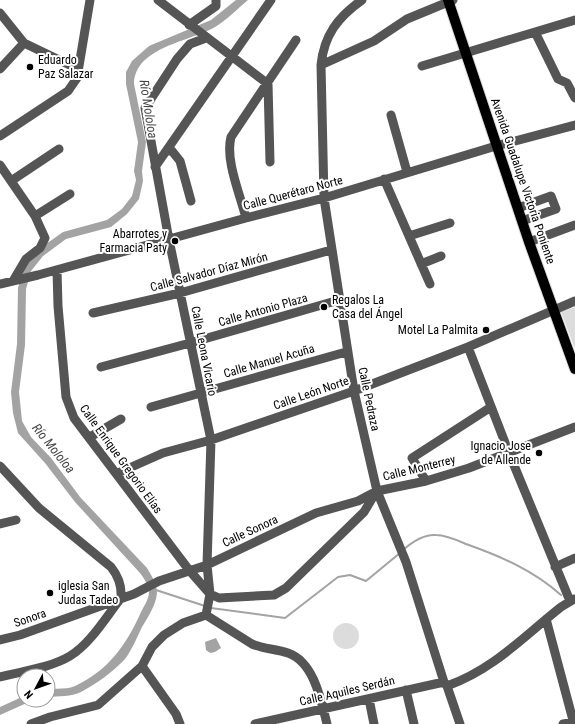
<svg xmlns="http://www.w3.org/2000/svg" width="575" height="724" viewBox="0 0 575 724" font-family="'Roboto Condensed',sans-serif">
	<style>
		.green { fill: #dcdcdc }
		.water { fill: #a3a3a3 }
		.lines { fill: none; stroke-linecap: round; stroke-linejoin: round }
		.stream { stroke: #a3a3a3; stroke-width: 2 }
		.major-casing { stroke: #dbdbdb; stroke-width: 12 }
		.minor { stroke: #555; stroke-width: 9 }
		.major { stroke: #000; stroke-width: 10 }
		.poi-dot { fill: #000; stroke: #fff; stroke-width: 1.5 }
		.labels { text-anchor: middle; stroke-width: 4; stroke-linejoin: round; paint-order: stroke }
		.poi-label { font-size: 12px; fill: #000; stroke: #fff; text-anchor: start }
		.street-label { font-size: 12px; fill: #000; stroke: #fff }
		.water-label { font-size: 13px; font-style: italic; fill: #444; stroke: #fff }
	</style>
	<rect width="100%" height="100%" fill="#fff"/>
	<path class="green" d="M575,307V349L561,312Z
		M333 636a13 13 0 1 1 26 0a13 13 0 1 1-26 0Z"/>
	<path class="water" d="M236,0H248C237,9 227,20 215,27C189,42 135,47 134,84L146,142L142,171L143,181L139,199L127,214L111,227L66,239L43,256L31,271L26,289L25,345L19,392L22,421L31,437L51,458L80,497L147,568C151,575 157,584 157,593C156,605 148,617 142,627C137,637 132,650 125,659C113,672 96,684 81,692C71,697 59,696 48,697V689C57,688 67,690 75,686C108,671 127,644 141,612C144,606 149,599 149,592C148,585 144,578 140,573L75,502L45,463L18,433L13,413L11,392L17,344L18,288L24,267L46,244L63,232L107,220L122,209L132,196L136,180L134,171L138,142L126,84V72L132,61L149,46L211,20Z
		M216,638L221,648C216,651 212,656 206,650L205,642Z
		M24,696V700H39L29,702L0,715V707Z"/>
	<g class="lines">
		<path class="stream" d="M403,550C412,542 424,534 436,535C446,535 457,540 466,544C500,556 533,570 561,595
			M154,591L156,590L205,606
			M211,608L285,618L338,577L350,575L366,581L400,553"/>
		<g class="major-casing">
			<path id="major" d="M448,0L529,242L575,369"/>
		</g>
		<path class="minor" d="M158,0L268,84L270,162
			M362,0C338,17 324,35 321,65L324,198L354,391L377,491L406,562L444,682L447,686L460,724
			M0,13L24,43L78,69
			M189,25L216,6V0
			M535,32L558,79L567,83L575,98
			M321,65L374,41L407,19L453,0
			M422,66L575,20
			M0,69L24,43
			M391,115L407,172
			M0,136L68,91L77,78L90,0
			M167,150L172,151L180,161L191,201
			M0,165L35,216L45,238L40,248L26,259L13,281
			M155,167L271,0
			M384,179L430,284
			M11,181L59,149
			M518,208L551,196L556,209L522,221
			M35,216L70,194
			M246,218C240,194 225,160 231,137L296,40
			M409,236L450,223
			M529,242L575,225
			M421,264L441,256
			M57,270L58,306L66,397L74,418L189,570L210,594L219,598L274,595L286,588L364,512L376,492
			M0,284L38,275L246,218L324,198L496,146L575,125
			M93,313L180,293L331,250
			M468,347L509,453L570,601
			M101,367L190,343L339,300
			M151,407L346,352
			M90,437L121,419
			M0,466L39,508L111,567C119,577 122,586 121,598C106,617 91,643 70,656C50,668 23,671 0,677
			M118,473L163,453L211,440L354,391L468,347L575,301
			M426,481L412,458L491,407
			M0,524L16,520
			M555,567L575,558
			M206,615L252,644C264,649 276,649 288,653C314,662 321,700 327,724
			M546,619L574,724
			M0,640L20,635L134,594L159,581L207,565L316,513L358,501L377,491L426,481L469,468L575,427
			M142,666L176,714L180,724
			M447,686C494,669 523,637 561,607L574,599
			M406,690L414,724
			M369,699L374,724
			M31,724L50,717L98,705L142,666L152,647L164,635L183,623L206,615L210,594L207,565L211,440L169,240L145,108L177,59L190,44L206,38
			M255,724L444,682
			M563,724L575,722"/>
		<use href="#major" class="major"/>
	</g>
	<g class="poi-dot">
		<circle cx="30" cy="67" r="4"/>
		<circle cx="175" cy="241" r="4"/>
		<circle cx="324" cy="307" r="4"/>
		<circle cx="486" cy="330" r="4"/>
		<circle cx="539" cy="453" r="4"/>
		<circle cx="50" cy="593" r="4"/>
	</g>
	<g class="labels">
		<g class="poi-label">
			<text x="38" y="64">Eduardo<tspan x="38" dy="14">Paz Salazar</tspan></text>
			<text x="167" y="238" text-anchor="end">Abarrotes y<tspan x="167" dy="14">Farmacia Paty</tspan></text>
			<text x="332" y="304">Regalos La<tspan x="332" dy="14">Casa del Ángel</tspan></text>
			<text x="478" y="334" text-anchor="end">Motel La Palmita</text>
			<text x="531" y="450" text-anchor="end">Ignacio Jose<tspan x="531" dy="14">de Allende</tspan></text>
			<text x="58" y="590">iglesia San<tspan x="58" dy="14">Judas Tadeo</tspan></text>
		</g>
		<g class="street-label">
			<text transform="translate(523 181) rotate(71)" y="4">Avenida Guadalupe Victoria Poniente</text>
			<text transform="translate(293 193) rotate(-15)" y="4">Calle Querétaro Norte</text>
			<text transform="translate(209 272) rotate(-15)" y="4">Calle Salvador Díaz Mirón</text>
			<text transform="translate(263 310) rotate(-16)" y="4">Calle Antonio Plaza</text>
			<text transform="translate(204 351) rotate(79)" y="4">Calle Leona Vicario</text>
			<text transform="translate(269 361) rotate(-16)" y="4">Calle Manuel Acuña</text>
			<text transform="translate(311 393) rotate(-19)" y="4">Calle León Norte</text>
			<text transform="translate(369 399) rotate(78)" y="4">Calle Pedraza</text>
			<text transform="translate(121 459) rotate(54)" y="4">Calle Enrique Gregorio Elías</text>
			<text transform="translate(419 468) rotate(-14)" y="4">Calle Monterrey</text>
			<text transform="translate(250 531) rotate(-25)" y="4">Calle Sonora</text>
			<text transform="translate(30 618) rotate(-19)" y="4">Sonora</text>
			<text transform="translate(347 691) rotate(-13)" y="4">Calle Aquiles Serdán</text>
		</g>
		<g class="water-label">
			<text transform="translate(149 109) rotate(81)" y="5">Río Mololoa</text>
			<text transform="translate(54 448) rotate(51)" y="5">Río Mololoa</text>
		</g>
	</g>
	<g transform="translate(36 688) rotate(229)"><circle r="19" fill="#ffffff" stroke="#999999"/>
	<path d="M0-3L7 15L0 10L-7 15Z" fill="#000000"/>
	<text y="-6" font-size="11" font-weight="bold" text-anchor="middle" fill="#000000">N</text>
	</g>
</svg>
